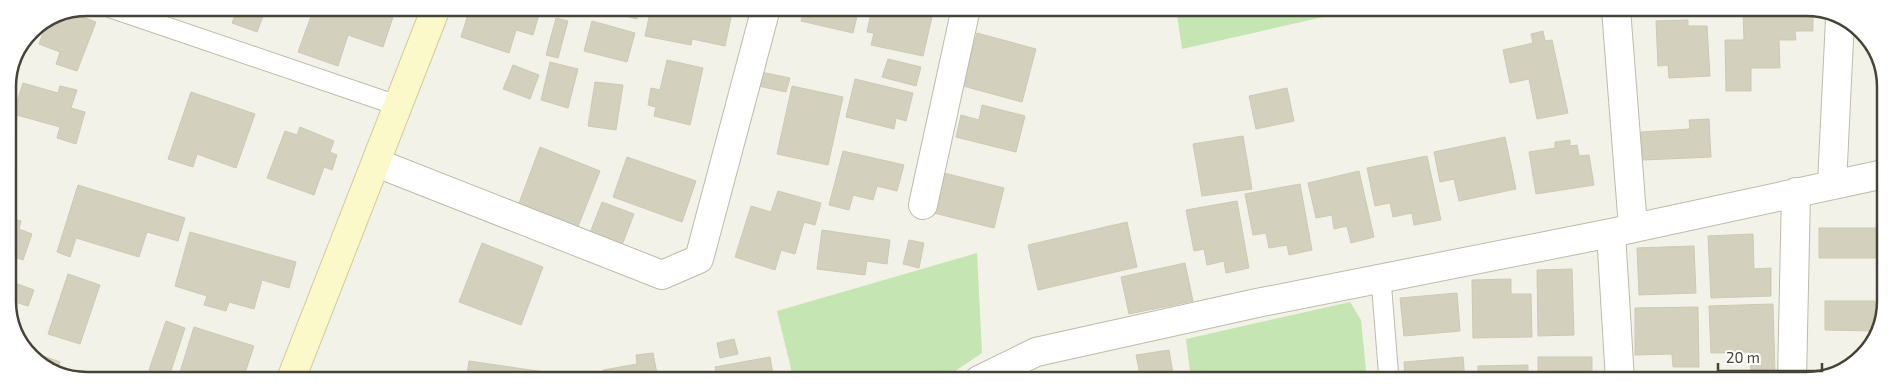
<svg xmlns="http://www.w3.org/2000/svg" width="1893" height="388" viewBox="0 0 1893 388" font-family="'Exo 2',sans-serif">
	<style>
		.green { fill: #c5e5b3 }
		.building { fill: #d4d0be; stroke: #cec9b2 }
		.lines { fill: none; stroke-linecap: round; stroke-linejoin: round }
		.lane-casing { stroke: #bebbab; stroke-width: 21 }
		.street-casing { stroke: #bebbab; stroke-width: 30 }
		.secondary-casing { stroke: #d0cd9a; stroke-width: 30 }
		.lane { stroke: #fff; stroke-width: 19 }
		.street { stroke: #fff; stroke-width: 28 }
		.secondary { stroke: #fbf9ca; stroke-width: 28 }
		.rim { fill: none; stroke: #464337; stroke-width: 2.5 }
	</style>
	<rect width="100%" height="100%" fill="#f3f2e8"/>
	<path class="green" d="M1176,8L1359,9L1182,49Z
		M977,253L982,353L942,380H821L816,373L793,377L777,311Z
		M1350,302L1361,320L1367,380H1191L1186,339Z"/>
	<path class="building" d="M238,8H266L257,32L232,23Z
		M290,8H304L302,12Z
		M314,8H396L383,47L348,35L338,66L298,52Z
		M470,8H529L540,11L533,35L516,30L509,53L461,37Z
		M593,8H639L637,19Z
		M651,8H733L725,46L692,39L691,45L645,36Z
		M805,8H859L853,33L801,21Z
		M872,8H892L932,17L923,56L871,45L874,33L867,32Z
		M73,13L96,22L77,71L56,64L60,52L39,44L46,25Z
		M1813,13V31H1795L1796,40H1779L1780,68H1751V91H1726L1725,40H1744L1743,14Z
		M556,18L568,21L558,58L546,55Z
		M1688,20V26H1707L1710,76L1669,78L1668,65L1658,66L1656,21Z
		M592,21L635,33L627,62L584,51Z
		M1543,31L1545,41L1552,40L1568,113L1537,119L1529,79L1510,83L1503,50L1533,43L1531,34Z
		M977,33L1036,49L1022,102L963,86Z
		M888,59L921,67L916,86L882,77Z
		M667,60L703,68L690,125L654,116L656,107L648,105L651,88L660,90Z
		M550,62L578,69L568,108L541,100Z
		M513,65L539,75L530,99L503,89Z
		M761,72L790,78L786,92L758,86Z
		M855,79L913,93L906,121L896,118L894,129L846,117Z
		M9,80L15,83L8,106V82Z
		M595,82L623,85L616,130L588,126Z
		M23,83L58,93L60,86L77,90L71,108L85,112L76,144L57,138L60,127L13,114Z
		M792,86L843,97L828,165L777,154Z
		M1287,88L1294,121L1256,129L1249,96Z
		M191,92L255,114L236,168L197,154L193,167L168,159Z
		M982,105L1025,116L1016,152L956,137L961,115L979,120Z
		M1709,119L1711,157L1643,160L1641,132L1690,129L1689,120Z
		M300,127L334,141L330,152L337,155L332,170L324,167L314,195L267,178L285,131L297,135Z
		M1243,136L1252,189L1202,196L1193,144Z
		M1505,137L1516,189L1459,201L1454,179L1440,182L1434,152Z
		M1570,140V146L1577,145L1579,156L1589,155L1594,185L1536,194L1529,152L1555,148V142Z
		M540,147L600,171L577,229L518,206Z
		M843,151L904,165L897,191L877,186L873,200L853,195L849,210L829,205Z
		M1427,156L1441,220L1414,225L1412,213L1393,217L1390,203L1375,206L1367,168Z
		M627,157L696,181L682,222L613,197Z
		M1359,171L1374,237L1351,243L1347,226L1334,229L1332,215L1316,218L1308,183Z
		M944,173L1004,188L994,228L934,213Z
		M1300,184L1312,250L1289,255L1287,245L1269,248L1266,233L1253,235L1245,194Z
		M78,185L185,218L178,241L147,232L139,257L76,238L70,257L57,252Z
		M778,191L821,203L815,225L804,222L795,254L781,250L775,270L735,257L751,206L771,212Z
		M1237,201L1249,268L1226,273L1224,261L1207,265L1204,249L1194,251L1186,210Z
		M602,202L634,214L622,245L590,233Z
		M8,217L21,221L19,229L32,234L23,260L9,255Z
		M1127,222L1137,267L1038,290L1028,245Z
		M1819,228H1880V258H1819Z
		M822,230L890,240L887,264L867,261L865,275L817,269Z
		M190,232L296,262L289,288L262,280L254,309L229,302L226,311L204,305L207,296L175,286Z
		M1753,234L1754,269L1771,268V296L1711,298L1708,236Z
		M909,240L924,243L919,268L903,264Z
		M482,243L543,267L521,325L459,302Z
		M1694,246L1696,293L1639,295L1637,248Z
		M1185,263L1193,301L1129,314L1121,277Z
		M1572,269L1574,335L1538,336L1537,270Z
		M68,274L100,285L80,344L48,334Z
		M1511,279V294H1531L1532,337L1473,338L1472,280Z
		M9,281L34,290L28,306L9,300Z
		M1457,293L1460,331L1404,336L1400,298Z
		M1825,301H1875V331L1825,330Z
		M1773,304L1775,374L1751,375L1750,352L1711,353L1709,306Z
		M1698,307L1699,367H1673L1672,354L1635,355V308Z
		M166,321L185,328L169,377L149,370Z
		M194,327L254,346L243,379H200L180,372Z
		M734,339L738,354L720,358L717,343Z
		M27,350L60,362L57,371L31,357Z
		M1169,350L1173,373L1141,380L1136,355Z
		M653,353L658,379H605L603,370L637,364L636,355Z
		M770,357L774,380H718L715,367Z
		M1463,357L1465,380H1405L1404,362Z
		M1538,357H1592V380H1538Z
		M469,361L586,378V379H466Z
		M1528,365V380H1478V366Z
		M1107,376L1108,380H1087Z"/>
	<g class="lines">
		<g class="lane-casing">
			<path id="lane" d="M111,8L399,106
				M1381,279L1389,380"/>
		</g>
		<g class="street-casing">
			<path id="street" d="M1616,9L1633,227
				M377,163L662,275L699,259L766,8
				M1832,184L1840,19
				M923,205L966,8
				M1611,233L1620,380
				M979,380L1036,352L1257,303L1611,233L1884,174
				M1792,380L1796,192"/>
		</g>
		<g class="secondary-casing">
			<path id="secondary" d="M291,379L436,8"/>
		</g>
		<use href="#lane" class="lane"/>
		<use href="#street" class="street"/>
		<use href="#secondary" class="secondary"/>
	</g>
	<path d="M0 0H1893V388H0ZM87 16H1806A71 71 0 0 1 1877 87V301A71 71 0 0 1 1806 372H87A71 71 0 0 1 16 301V87A71 71 0 0 1 87 16Z" fill="#fff" fill-rule="evenodd"/>
	<path class="rim" d="M87 16H1806A71 71 0 0 1 1877 87V301A71 71 0 0 1 1806 372H87A71 71 0 0 1 16 301V87A71 71 0 0 1 87 16Z"/>
	<path d="M1718 363v8h104v-8" fill="none" stroke="#464337" stroke-width="2.5"/>
	<text x="1726" y="363" font-size="15" fill="#464337" stroke="#ffffff" stroke-width="4" paint-order="stroke">20 m</text>
</svg>
